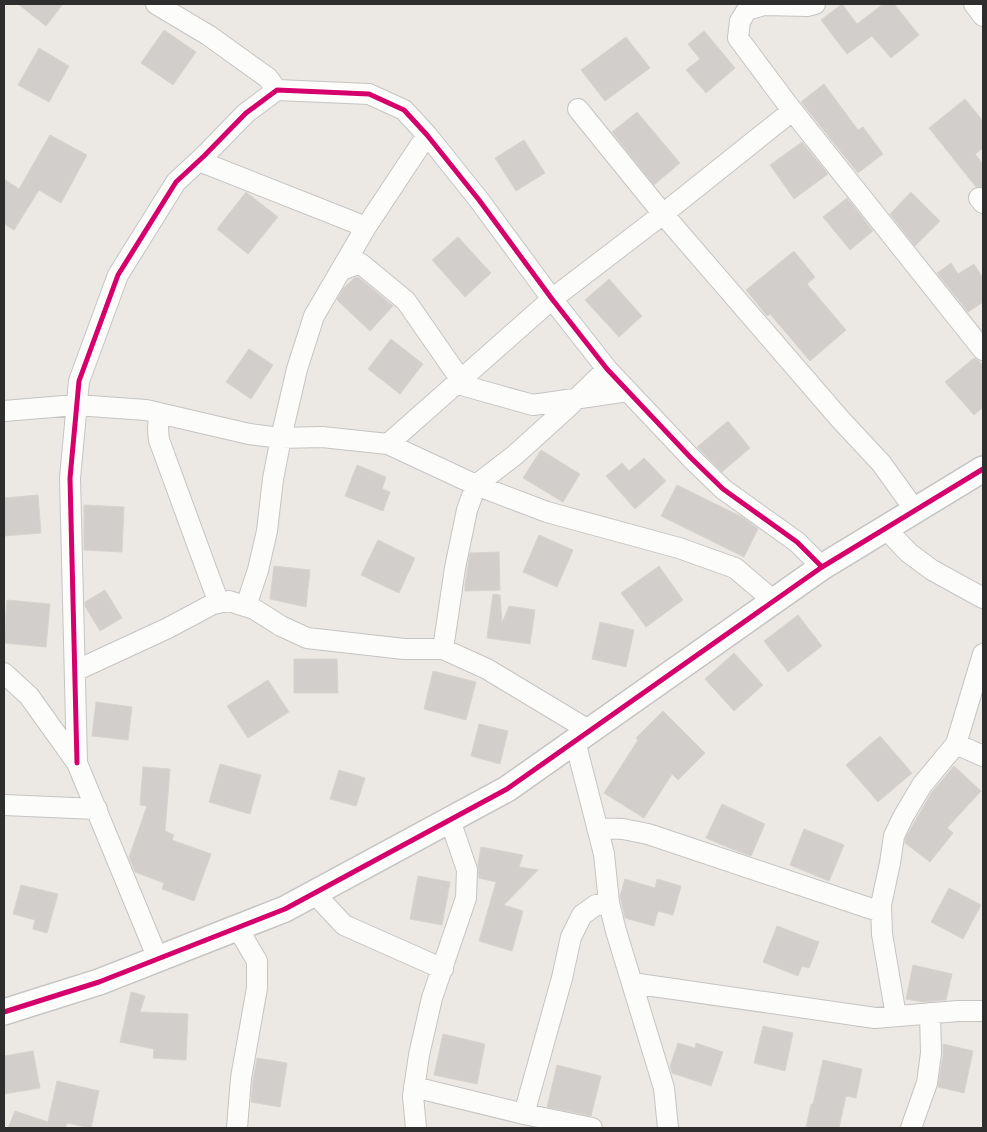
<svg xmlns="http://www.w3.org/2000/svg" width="987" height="1132" viewBox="0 0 987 1132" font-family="Figtree,sans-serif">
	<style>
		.building { fill: #d1cecb; stroke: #d7d4d0 }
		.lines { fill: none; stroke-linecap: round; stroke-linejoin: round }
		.minor-casing { stroke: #c5c4c5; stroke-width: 22 }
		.tertiary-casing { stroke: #c5c4c5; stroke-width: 28 }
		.minor { stroke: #fcfcfb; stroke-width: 20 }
		.tertiary { stroke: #fcfcfb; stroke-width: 25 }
		.cycleway-casing { stroke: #fff; stroke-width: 8 }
		.cycleway { stroke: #d6006c; stroke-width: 5 }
	</style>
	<rect width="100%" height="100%" fill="#ece8e4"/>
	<path class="building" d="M18,4H63L46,26Z
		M842,4L857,24L883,4H894L919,35L891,58L872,36L847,54L821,20Z
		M164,30L196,52L173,85L141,63Z
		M704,31L735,68L706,93L686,70L700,59L688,44Z
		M626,37L650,68L605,101L581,70Z
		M39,48L69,66L49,102L18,85Z
		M824,84L858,130L863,127L883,154L858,173L801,102Z
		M965,99L983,121V148L975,154L983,164V187H976L929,128Z
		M637,112L680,163L654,185L612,132Z
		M50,135L87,155L61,203L39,190L14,230L4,224V179L19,189Z
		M524,140L545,173L516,191L495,158Z
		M802,142L828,174L794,199L770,165Z
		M246,192L278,217L248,254L217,229Z
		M911,192L940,221L915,246L890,214Z
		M847,198L873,231L850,250L823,217Z
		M458,237L491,273L465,297L432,260Z
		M794,251L815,277L807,284L846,330L810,361L770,314L767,316L746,290Z
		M951,263L958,274L974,264L983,278V302L968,312L937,273Z
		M358,277L393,306L370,331L337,300L343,289L354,278Z
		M609,279L642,316L619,337L585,300Z
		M391,339L423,364L400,394L368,369Z
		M249,349L273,365L251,399L226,382Z
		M974,358L979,361L983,366V407L974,415L945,382Z
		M728,421L750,448L722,472L697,447Z
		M541,450L580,474L563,502L523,478Z
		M644,458L666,481L635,509L606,476L622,463L629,471Z
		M357,465L386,477L382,489L390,492L383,511L345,496Z
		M677,485L742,517L758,529L744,557L661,516Z
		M38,495L41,533L4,536V498Z
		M84,505L124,507L122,552L84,550Z
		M539,535L573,550L557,587L523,572Z
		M378,540L415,558L399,593L361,575Z
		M499,552L500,590L465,591V584L470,553Z
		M274,566L310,570L306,607L270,599Z
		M659,566L683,600L646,627L621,593Z
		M105,590L122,618L100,631L85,606V602Z
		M493,594L500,595L502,623L509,606L535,610L530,644L487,638Z
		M7,600L50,604L46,647L4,643Z
		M798,615L822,646L788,672L764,641Z
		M600,622L634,630L626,667L592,659Z
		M734,653L763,685L734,711L705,679Z
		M294,659H337L338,693H294Z
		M433,671L476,682L466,720L424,709Z
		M268,680L289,712L248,738L227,706Z
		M96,702L132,707L128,740L92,736Z
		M663,711L705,753L678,780L672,774L644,818L604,793L638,740L636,738Z
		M479,724L508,731L500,764L471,756Z
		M880,736L912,773L878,802L846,765Z
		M220,764L261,775L250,814L209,802Z
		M954,766L981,791L947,828L953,833L930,862L905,843V839L914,823L932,792Z
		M143,767L170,769L165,831L174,835L172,840L211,854L194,901L162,889L164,883L135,872L129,857L147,806L140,805Z
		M339,770L365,778L356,806L330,799Z
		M722,804L765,824L751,856L732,849L706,838Z
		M804,829L844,845L829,881L790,865Z
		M481,847L523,855L519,867L538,870L504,905L523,911L512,951L479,941L496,882L479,878L478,865Z
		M418,876L450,882L442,925L410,919Z
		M625,879L655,888L657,879L681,886L673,915L658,911L654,926L625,918L620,896Z
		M21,885L58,894L47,933L33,929L35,920L13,914Z
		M949,888L981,905L963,939L931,922Z
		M777,926L819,942L809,968L802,966L798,976L763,962Z
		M913,965L952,974L946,1000L923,1002L906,999Z
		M131,992L145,996L140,1012L188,1014L186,1060L153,1058L154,1049L120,1042Z
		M763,1026L793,1033L785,1071L754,1063Z
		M443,1034L485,1044L477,1084L434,1075Z
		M678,1043L695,1048L696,1043L723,1052L711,1086L672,1073L670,1066Z
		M943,1044L973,1051L964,1093L938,1087L943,1055Z
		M33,1051L40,1088L4,1094V1056Z
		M257,1058L287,1063L280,1107L251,1102L253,1080Z
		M823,1060L862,1069L856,1098L846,1096L839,1128H806L811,1104H813Z
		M557,1065L601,1076L591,1116L547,1107Z
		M57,1081L99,1091L91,1128L67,1123L65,1128H8L15,1111L48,1122Z"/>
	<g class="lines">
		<g class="minor-casing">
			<path id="minor" d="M156,4L208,35L268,78L277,90
				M815,4L807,6L764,5L747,10L740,21L738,38L788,105L983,350
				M974,4L983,16
				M578,109L663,214L840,419L881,463L915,510
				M199,161L366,227
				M979,198L983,203
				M342,270L360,263L406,301L465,386L533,405L628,391
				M4,411L76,405L146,410L249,434L281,438L322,437L388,444L476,485L547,512L679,548L735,568L774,601
				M159,413L158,429L159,440L207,571L219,603
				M388,444L552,299L663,214L792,111
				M885,528L909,553L932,570L983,598
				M246,606L258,570L267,531L273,479L281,438L297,369L314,316L366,227L427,135
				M443,649L455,568L467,510L476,485L515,455L567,408L607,369
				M75,671L168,628L213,604L229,601L254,609L281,626L307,638L404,649H443L487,669L590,731
				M4,673L29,696L77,763L158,959
				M575,741L604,854L609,903L616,931L664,1088L668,1128
				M956,744L983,756
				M77,763L70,478L79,381L118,275L176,182L204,156L246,113L277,90L369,94L404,110L427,135L479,200L552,299L607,369L691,458L723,489L797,542L822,567
				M4,805L97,809
				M597,828L623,829L648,834L881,912
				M314,893L344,925L443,969
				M237,927L257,961V988L241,1078L237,1128
				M632,983L875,1018L958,1011H983
				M896,1016L882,934L881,905L890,863L894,836L903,817L922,785L956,744L983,654
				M414,1087L524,1114L592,1128
				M524,1114L562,978L571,937L582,915L596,905L609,903
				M416,1128L413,1096L419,1055L432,998L466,898L467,870L450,820
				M911,1128L927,1083L931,1053L930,1013"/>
		</g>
		<g class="tertiary-casing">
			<path id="tertiary" d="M4,1012L99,982L285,909L507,789L822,567L983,469"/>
		</g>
		<use href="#minor" class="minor"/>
		<use href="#tertiary" class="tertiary"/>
		<g class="cycleway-casing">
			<path id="cycleway" d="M77,763L70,478L79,381L118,275L176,182L204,156L246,113L277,90L369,94L404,110L427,135L479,200L552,299L607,369L691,458L723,489L797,542L822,567
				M4,1012L99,982L285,909L507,789L822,567L983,469"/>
		</g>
		<use href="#cycleway" class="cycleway"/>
	</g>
	<rect width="987" height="1132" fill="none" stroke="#2e2e2e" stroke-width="10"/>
</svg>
